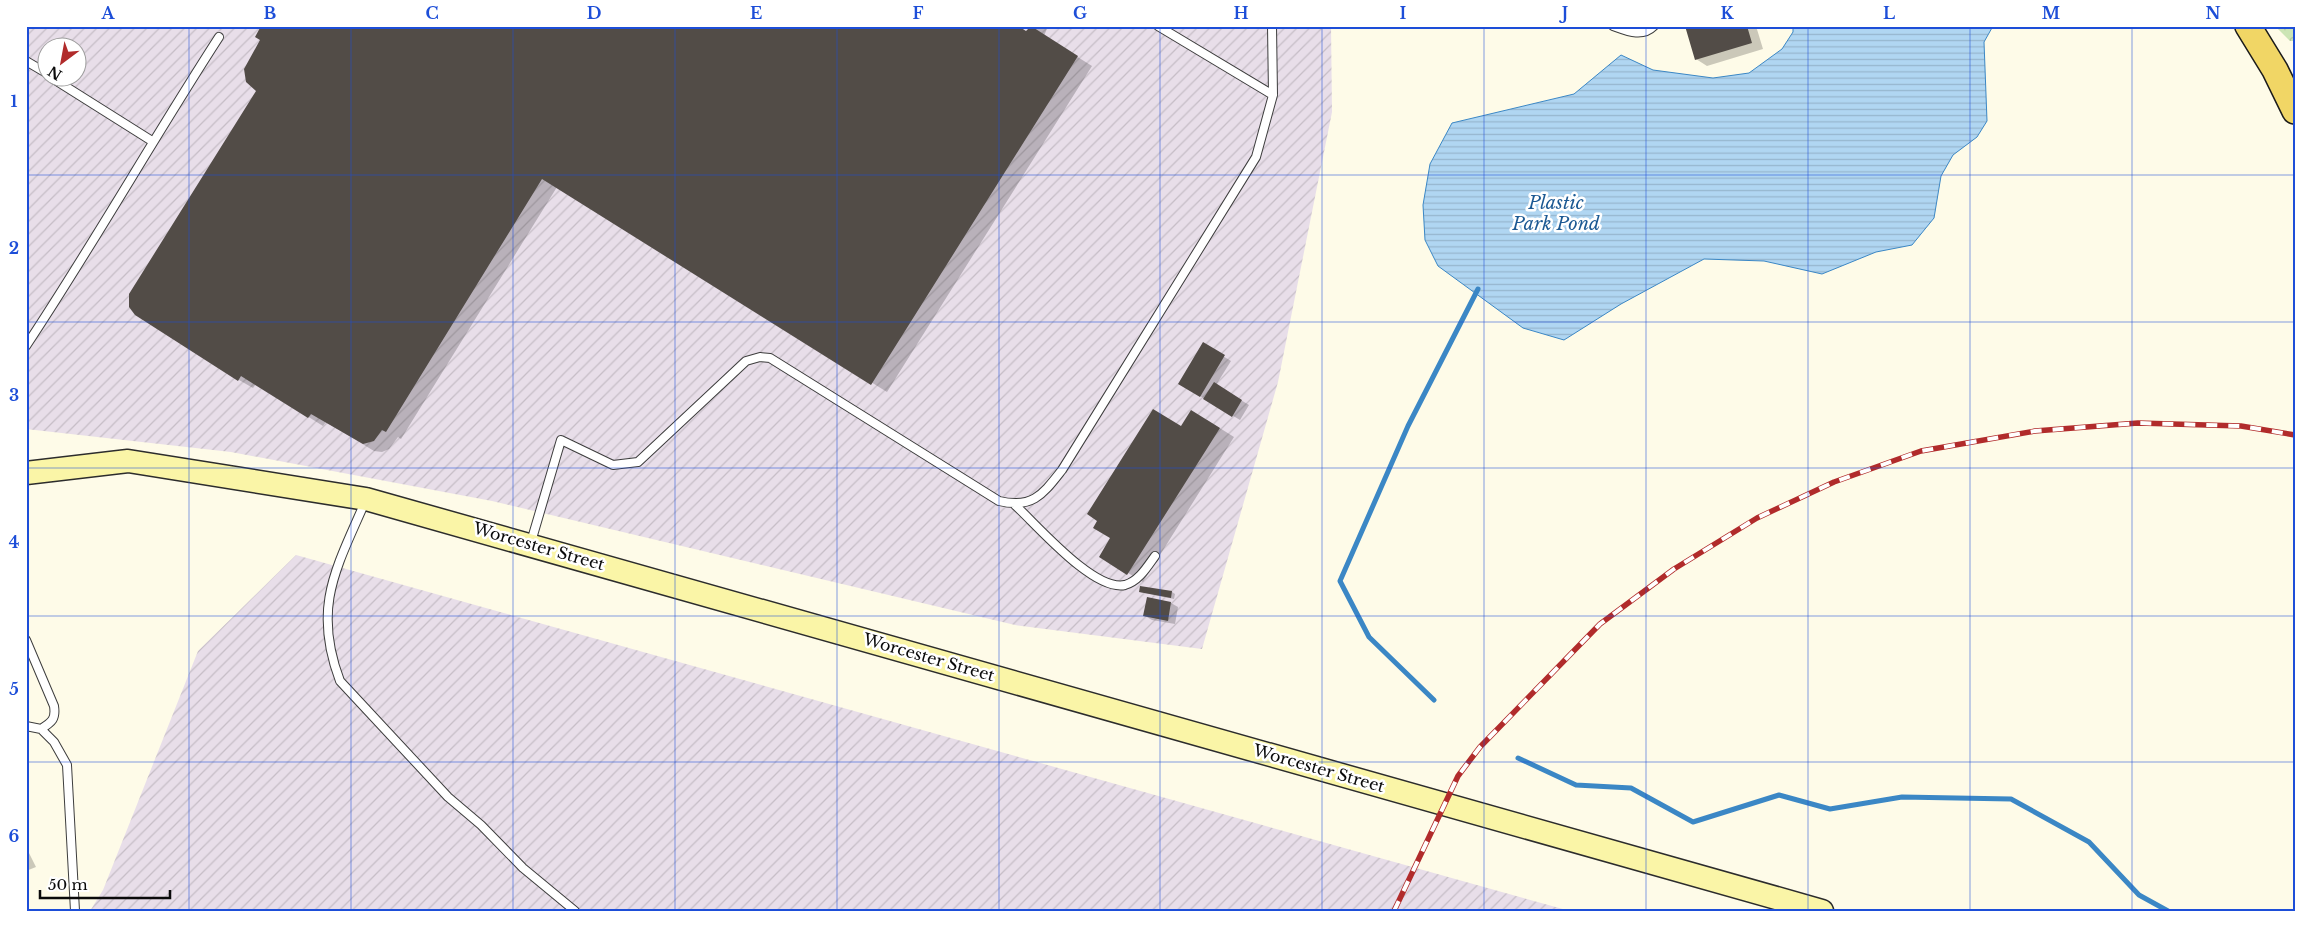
<svg xmlns="http://www.w3.org/2000/svg" width="2321" height="937" viewBox="0 0 2321 937" font-family="'Libre Baskerville',serif">
	<style>
		.industrial { fill: url(#industrial-furrows); fill-rule: evenodd }
		.park { fill: url(#park-crowns) }
		.water { fill: url(#water-rules); stroke: #3b87c5 }
		.shadow { fill: #0003 }
		.lines { fill: none; stroke-linecap: round; stroke-linejoin: round }
		.stream { stroke: #3b87c5; stroke-width: 5 }
		.building { fill: #524c47 }
		.service-casing { stroke: #3d3d3d; stroke-width: 10 }
		.secondary-casing { stroke: #2c2c2c; stroke-width: 25 }
		.primary-casing { stroke: #1b1b1b; stroke-width: 28 }
		.service { stroke: #fff; stroke-width: 8 }
		.secondary { stroke: #faf5a7; stroke-width: 22 }
		.primary { stroke: #f1d665; stroke-width: 25 }
		.rail-casing { stroke: #b12b2b; stroke-width: 5.5 }
		.rail { stroke: #fff; stroke-width: 4; stroke-dasharray: 11; stroke-linecap: butt }
		.grid { fill: none; stroke: #1d4ed8; stroke-width: 1; stroke-opacity: 0.55 }
		.labels { text-anchor: middle; stroke-width: 5; stroke-linejoin: round; paint-order: stroke }
		.street-label { font-size: 16px; fill: #0a0a0a; stroke: #fff }
		.water-label { font-size: 18px; font-style: italic; fill: #1c5993; stroke: #fff }
		.neatline { fill: none; stroke: #1d4ed8; stroke-width: 2 }
		.grid-label { font-size: 16px; text-anchor: middle; font-weight: bold; fill: #1d4ed8 }
	</style>
	<defs>
		<pattern id="industrial-furrows" width="10" height="10" patternUnits="userSpaceOnUse" patternTransform="scale(1.25)"><rect width="10" height="10" fill="#e8dee9"/><path d="M-1 1l2-2M0 10L10 0M9 11l2-2" fill="none" stroke="#c6bdc6"/></pattern>
		<pattern id="park-crowns" width="20" height="18" patternUnits="userSpaceOnUse" patternTransform="scale(1.25)"><rect width="20" height="18" fill="#cce5b5"/><path d="M2 6a3 3 0 1 1 6 0M12 15a3 3 0 1 1 6 0" fill="none" stroke="#aec39a"/></pattern>
		<pattern id="water-rules" width="6" height="5" patternUnits="userSpaceOnUse" patternTransform="scale(1.25)"><rect width="6" height="5" fill="#b0d6f2"/><path d="M0 2.5h6" fill="none" stroke="#96b6ce"/></pattern>
	</defs>
	<rect width="100%" height="100%" fill="#fefbe8"/>
	<path class="industrial" d="M26,26H1331L1332,112L1278,382L1202,649L1015,625L492,501L231,452L26,429ZM48,48H78V78H48Z
		M296,555L1570,911H90L103,890L198,651Z"/>
	<path class="park" d="M2275,26H2295V41H2290Z"/>
	<path class="water" d="M1793,26H1993L1984,42L1987,121L1977,137L1953,155L1941,176L1934,218L1912,245L1876,252L1822,274L1764,261L1704,259L1621,304L1564,340L1523,328L1438,266L1425,240L1423,205L1430,164L1452,123L1574,94L1621,55L1653,70L1713,78L1749,73L1782,49L1793,32Z"/>
	<path class="shadow" d="M262,26H1026L1023,30L1027,32L1031,26H1048L1044,36L1092,66L887,392L557,187L401,439L398,437L389,449L382,452L374,451L326,422L323,426L256,384L253,388L239,380Z
		M1686,26H1756L1763,49L1707,66L1696,59Z
		M1203,344L1231,361L1216,385L1249,405L1240,420L1180,384Z
		M1207,420L1234,437L1143,582L1100,556L1182,427Z
		M1140,592H1172L1175,594L1174,599Z
		M1148,598L1171,603L1178,607L1175,624L1152,620L1145,616Z
		M26,847L36,867L26,871Z"/>
	<g class="lines">
		<path class="stream" d="M1434,700L1369,637L1340,581L1408,426L1478,289
			M1518,758L1576,785L1631,788L1693,822L1779,795L1830,809L1902,797L2011,799L2089,842L2139,895L2168,911"/>
	</g>
	<path class="building" d="M261,26H1018L1026,31L1031,26L1078,56L871,385L542,179L386,432L382,430L374,441L363,444L311,414L308,418L241,376L238,381L135,315L129,307V294L256,91L246,82L244,69L260,40L255,37Z
		M1685,26H1747L1752,43L1695,60Z
		M1203,342L1225,355L1200,397L1178,384Z
		M1214,382L1242,400L1232,417L1203,399Z
		M1153,409L1181,426L1191,410L1220,428L1127,575L1099,557L1110,538L1093,528L1097,521L1087,514Z
		M1140,586L1172,591L1171,598L1139,592Z
		M1147,597L1171,602L1168,621L1143,616Z"/>
	<g class="lines">
		<g class="service-casing">
			<path id="service" d="M1158,26L1273,95
				M1613,26C1627,31 1642,38 1654,26
				M26,61L48,74
				M52,78L152,141
				M26,346C93,245 153,139 219,37
				M365,502C336,569 312,607 340,681L448,797L481,825L523,868L575,911
				M1015,505C1037,525 1094,592 1125,585C1139,581 1147,567 1155,556
				M531,542L561,440L613,465L638,462L746,361L760,357L770,358L999,501C1033,509 1043,494 1062,470L1256,157L1273,95L1272,26
				M26,640L54,706C56,719 52,722 41,729L26,726
				M41,729L54,742L67,765L75,911"/>
		</g>
		<g class="secondary-casing">
			<path id="secondary" d="M26,473L128,461L366,499L1822,911"/>
		</g>
		<g class="primary-casing">
			<path id="primary" d="M2248,26L2275,70L2295,111"/>
		</g>
		<use href="#service" class="service"/>
		<use href="#secondary" class="secondary"/>
		<use href="#primary" class="primary"/>
		<g class="rail-casing">
			<path id="rail" d="M1394,911L1458,776L1480,747L1600,624L1674,569L1757,518L1834,482L1921,451L2035,431L2138,423L2241,426L2295,435"/>
		</g>
		<use href="#rail" class="rail"/>
	</g>
	<path class="grid" d="M189,26V911M351,26V911M513,26V911M675,26V911M837,26V911M999,26V911M1160,26V911M1322,26V911M1484,26V911M1646,26V911M1808,26V911M1970,26V911M2132,26V911M26,175H2295M26,322H2295M26,468H2295M26,616H2295M26,762H2295"/>
	<g class="labels">
		<g class="street-label">
			<text transform="translate(539 546) rotate(16)" y="6">Worcester Street</text>
			<text transform="translate(929 657) rotate(16)" y="6">Worcester Street</text>
			<text transform="translate(1319 768) rotate(16)" y="6">Worcester Street</text>
		</g>
		<g class="water-label">
			<text x="1556" y="209">Plastic<tspan x="1556" dy="21">Park Pond</tspan></text>
		</g>
	</g>
	<rect width="2321" height="937" fill="none" stroke="#ffffff" stroke-width="55"/>
	<g transform="translate(62 62) rotate(212)"><circle r="24" fill="#ffffff" stroke="#9d9d9d"/>
	<path d="M0-4L9 19L0 12L-9 19Z" fill="#b12b2b"/>
	<text y="-8" font-size="14" font-weight="bold" text-anchor="middle" fill="#0a0a0a">N</text>
	</g>
	<path d="M40 890v8h130v-8" fill="none" stroke="#0a0a0a" stroke-width="2.5"/>
	<text x="48" y="890" font-size="15" fill="#0a0a0a" stroke="#ffffff" stroke-width="4" paint-order="stroke">50 m</text>
	<rect x="28" y="28" width="2266" height="882" class="neatline"/>
	<g class="grid-label">
		<text x="108" y="19">A</text>
		<text x="270" y="19">B</text>
		<text x="432" y="19">C</text>
		<text x="594" y="19">D</text>
		<text x="756" y="19">E</text>
		<text x="918" y="19">F</text>
		<text x="1080" y="19">G</text>
		<text x="1241" y="19">H</text>
		<text x="1403" y="19">I</text>
		<text x="1565" y="19">J</text>
		<text x="1727" y="19">K</text>
		<text x="1889" y="19">L</text>
		<text x="2051" y="19">M</text>
		<text x="2213" y="19">N</text>
		<text x="14" y="107">1</text>
		<text x="14" y="254">2</text>
		<text x="14" y="401">3</text>
		<text x="14" y="548">4</text>
		<text x="14" y="695">5</text>
		<text x="14" y="842">6</text>
	</g>
</svg>
